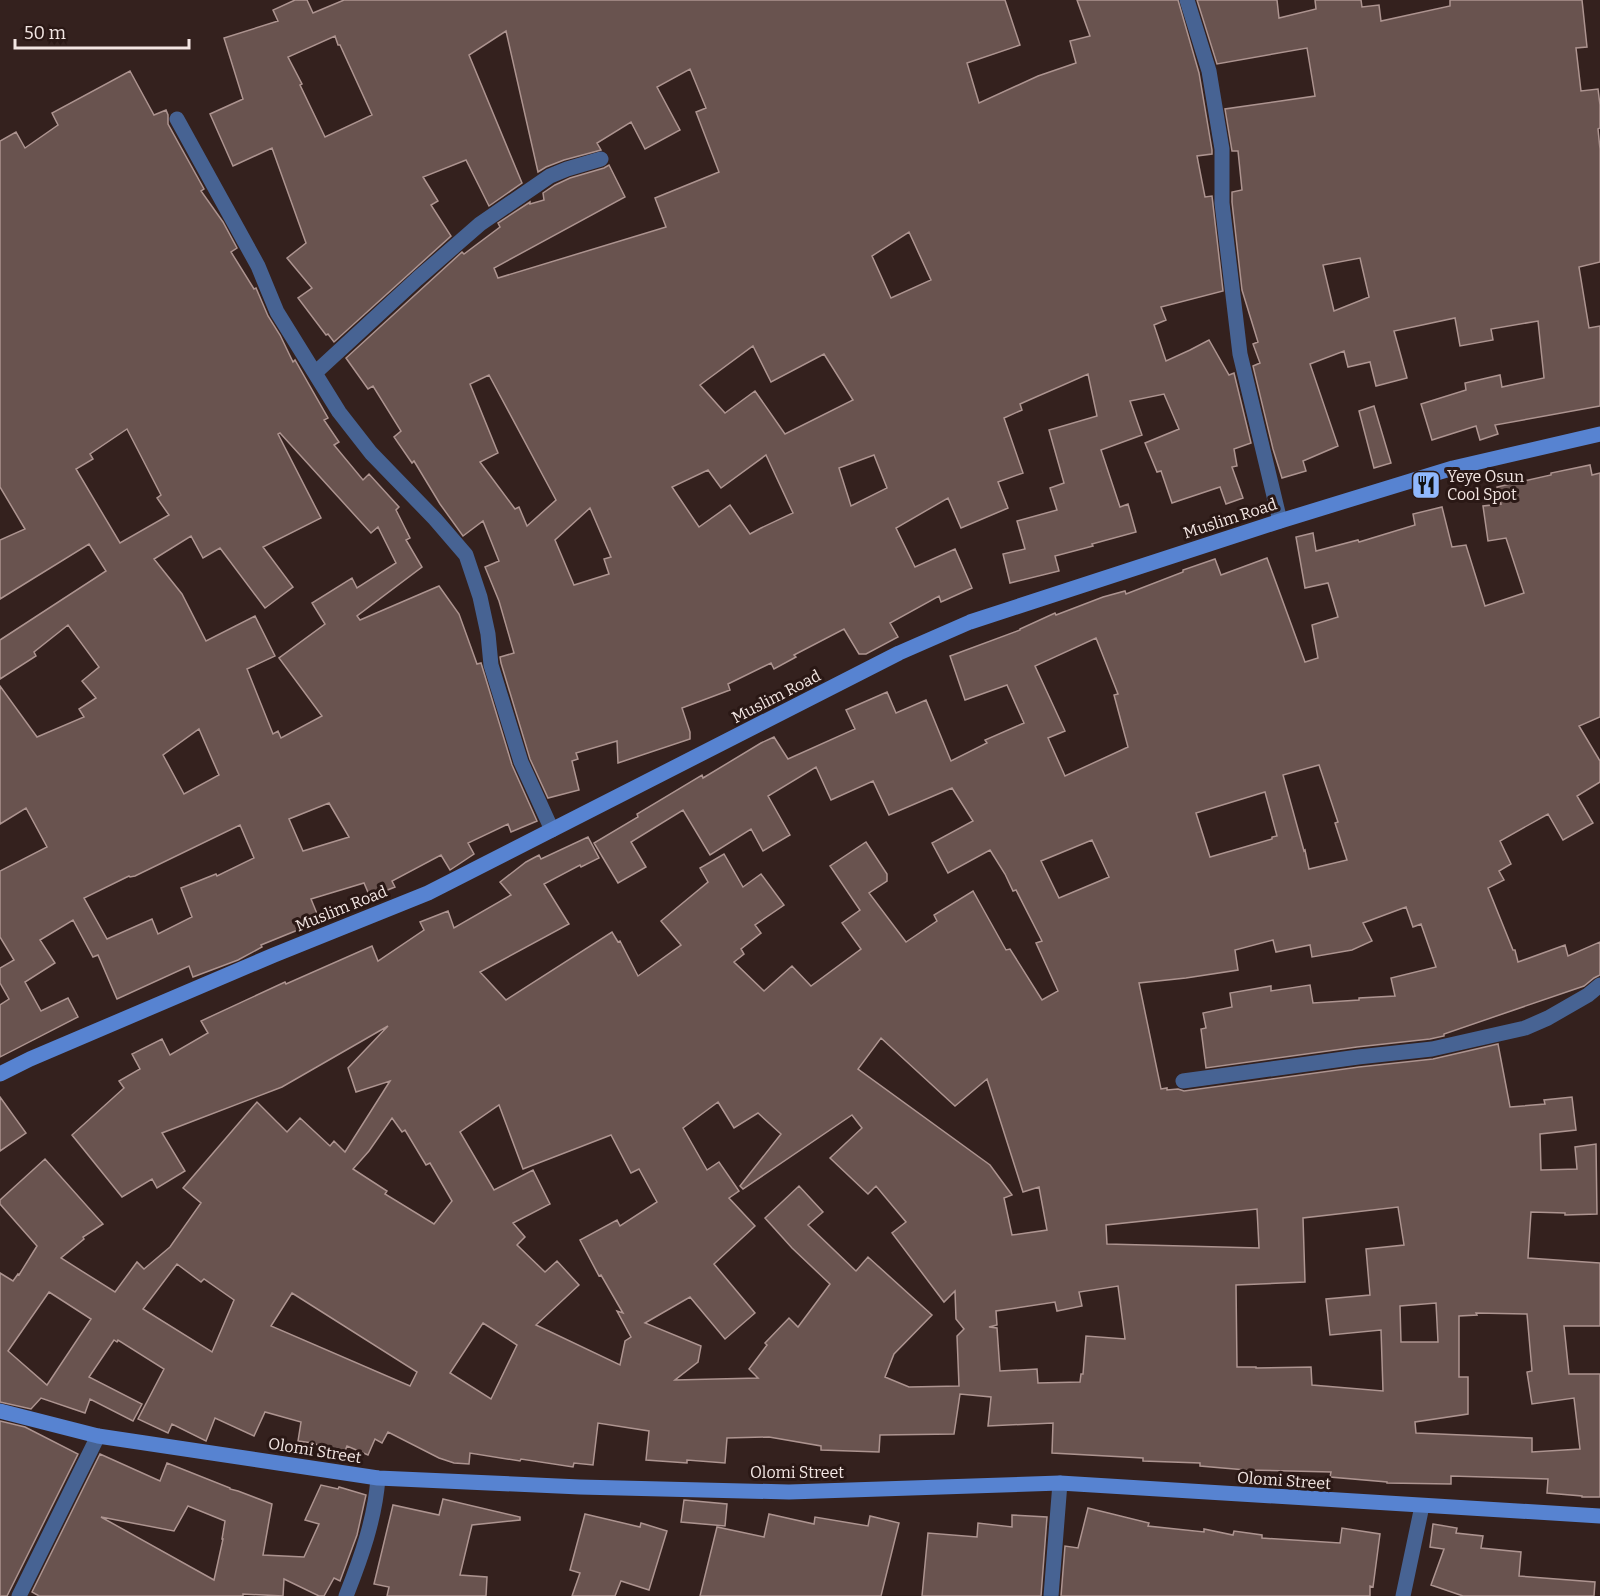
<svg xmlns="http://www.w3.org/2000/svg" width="1600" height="1596" viewBox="0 0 1600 1596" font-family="Bitter,serif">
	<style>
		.building { fill: #69534f; stroke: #ad9490; stroke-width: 1.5; fill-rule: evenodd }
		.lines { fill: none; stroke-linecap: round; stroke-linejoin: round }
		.street { stroke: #476393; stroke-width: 15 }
		.secondary { stroke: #5783d1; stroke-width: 15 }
		.labels { text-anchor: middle; stroke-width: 6; stroke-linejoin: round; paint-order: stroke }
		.poi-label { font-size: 16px; fill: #f3e6e3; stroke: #2a1815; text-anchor: start }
		.street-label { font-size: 16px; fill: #f3e6e3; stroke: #2a1815 }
	</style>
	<rect width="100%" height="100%" fill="#34211e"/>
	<path class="building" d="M295,0H307L313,13L344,0H1005L1020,45L967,63L979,103L1038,76L1076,63L1070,41L1090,36L1077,0H1178L1199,73L1212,150V154L1197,156L1205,197L1212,196L1223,291L1161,307L1166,320L1154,325L1166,361L1190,350L1209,340L1229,375L1234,373L1251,443L1234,449L1237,466L1232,467L1243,498L1226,504L1220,487L1172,503L1161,471L1157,472L1145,443L1179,429L1164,394L1130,401L1142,435L1101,450L1120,507L1128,504L1136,532L1092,544L1093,546L1055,556L1059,571L1010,583L1003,554L1025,549L1017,521L1057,510L1050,488L1064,483L1049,430L1097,416L1088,374L1020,404L1022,410L1004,418L1023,473L998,482L1008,508L961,528L948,498L896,528L915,567L955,549L972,588L941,602L939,596L890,623L898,637L866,654H859L844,629L794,655L796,657L774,669L771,663L728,684L730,690L682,708L690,732V739L618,763L617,741L576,753L578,759L572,761L579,790L548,798L530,759L501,663L500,657L514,653L499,601L485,567L499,561L483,521L463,536L440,504L414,461L412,463L394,437L401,431L373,386L368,389L346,358L462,252L464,254L500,227L498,223L530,202V204L544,200L543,193L555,185L570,178L604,168L609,165L625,197L494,268L498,278L666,227L655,198L719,172L696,112L706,108L690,69L657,87L680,130L645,149L631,122L597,143L601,150L564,160L546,167L538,172L506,31L469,55L522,183L489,206L466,160L423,177L438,201L431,205L451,236L334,342L328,334L326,335L298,298L312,288L287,258L306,243L272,148L233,166L210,114L243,99L224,38L278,21L273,10ZM335,36L338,45H340L372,115L325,137L300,85L302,84L288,57ZM909,232L931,280L891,298L872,256ZM753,346L771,382L824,354L853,400L785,434L755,391L725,413L700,385ZM489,375L556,500L527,526L519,507L515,509L480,462L498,453L470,384ZM766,455L793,513L761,528L750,534L730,505L699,527L672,487L708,470L721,488ZM874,455L887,488L851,506L839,468ZM590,508L611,557L604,559L609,574L574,585L555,540Z
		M1197,0H1277L1279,18L1316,9L1315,0H1361L1362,7L1379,5L1381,21L1450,6V0H1582L1587,47L1576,48L1581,91L1598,89L1600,105V128L1598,129L1600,149V262L1579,267L1589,328L1600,326V406L1495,425L1498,434L1480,440L1476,426L1432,440L1421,404L1466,390L1465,383L1500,375L1502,387L1544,378L1538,321L1491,329L1493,340L1460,346L1455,318L1394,331L1407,378L1376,386L1370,362L1348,367L1344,351L1310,364L1338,446L1303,461L1306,471L1282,478L1273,449L1253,366L1260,363L1253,344L1258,342L1242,290L1232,202V192L1242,190L1238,151H1232L1225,109L1315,96L1307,48L1217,64ZM1360,258L1369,297L1334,311L1323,265Z
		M130,71L154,115L166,110L168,115V124L204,189L201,191L223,222L237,248L231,252L254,289L256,288L268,316L280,335L293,362L295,360L328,418L324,420L339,442L334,445L363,480L369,474L399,507L396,510L410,538L406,540L422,567L357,616L360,620L439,586L459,614L477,664L481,663L512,765L537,821L511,832L508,824L468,843L474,854L450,870L441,855L392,881L395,887L370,897L364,883L311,899L320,921L261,945L262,947L238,960L193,977L189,966L117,999L98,955L93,957L73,920L40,940L55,963L25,982L41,1011L68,998L78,1017L0,1057V1005L9,999L0,983V968L14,960L0,937V871L47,847L26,808L0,824V686L37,737L84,717L79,709L96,698L82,681L99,667L68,625L34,652L36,656L0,679V640L106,571L89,544L0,599V540L25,529L0,487V141L16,132L25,148L58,125L52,113ZM127,429L161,495L157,498L169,515L120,543L76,469L93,459L90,454ZM280,433L371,533L378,527L396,563L357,588L352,578L312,603L325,624L279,658L322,716L281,738L278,731L273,734L247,669L275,656L255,616L206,641L182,594L154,559L191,536L203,558L220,548L265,608L293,587L263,547L321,518L278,434ZM199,729L219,775L184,794L163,755ZM329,803L349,837L303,851L289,819ZM240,825L254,858L217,876L216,874L181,888L192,917L158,934L152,919L107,939L84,898L129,876L130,877L135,876Z
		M1374,406L1391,463L1374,468L1359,411Z
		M1590,465L1592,475L1600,473V717L1579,726L1600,761V782L1577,796L1593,823L1563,840L1548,814L1500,841L1511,864L1499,871L1504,880L1488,888L1513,950H1515L1518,962L1565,945L1568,956L1600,942V975L1594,978L1584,986L1444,1034V1036L1430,1039L1357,1047L1206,1068L1201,1029L1206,1028L1203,1013L1232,1007L1230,993L1271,986V991L1310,985L1313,1003L1359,1000V998L1395,996L1391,978L1436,967L1421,924L1413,927L1406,907L1363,923L1372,941L1352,950L1312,957L1310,945L1276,952L1273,940L1235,950L1238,970L1186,978L1139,983L1161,1089L1167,1088V1090L1178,1089L1184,1091L1359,1067L1433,1059L1498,1044L1510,1107L1545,1104L1544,1100L1572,1097L1576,1130L1540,1134L1541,1170L1577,1169L1575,1147L1596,1144L1597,1214L1565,1215V1213L1531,1212L1528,1258L1600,1263V1326H1564L1569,1374H1600V1497H1582V1496L1547,1493L1548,1479L1451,1476V1484L1387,1483V1482L1330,1477L1331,1472L1246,1470L1200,1466V1463L1143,1461V1458L1052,1453L1053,1423L988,1426L991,1397L960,1394L954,1434L880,1435L879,1452L821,1450V1446L769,1437L727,1438L725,1463L687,1460V1463L646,1460L649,1431L598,1423L593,1465L574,1463L573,1467L521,1459L520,1461L470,1453L469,1464L454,1463L439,1458L388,1432L382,1443L375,1439L368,1455L347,1446L343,1456L313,1443L298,1441L301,1422L265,1412L254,1436L215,1418L206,1441L172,1424L168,1433L138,1419L164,1369L118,1340L117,1342L114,1340L89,1377L142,1404L133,1421L90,1399L85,1413L41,1398L31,1409L0,1402V1273L13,1281L18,1274L19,1275L37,1246L0,1204V1200L45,1159L103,1224L83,1237L84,1239L61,1258L115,1292L137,1262L144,1269L170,1247L201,1203L183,1188L257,1102L287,1132L300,1118L330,1146L334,1141L345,1152L390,1081L356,1092L348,1068L388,1026L282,1087L162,1133L185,1171L157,1188L152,1179L122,1197L72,1135L124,1088L119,1081L140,1069L132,1054L162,1039L170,1055L208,1033L201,1021L285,982L286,984L372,946L378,961L424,930L420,922L448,911L454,928L511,895L500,882L526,862L539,855L541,859L588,837L599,858L581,867L580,865L544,884L569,924L480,972L506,1000L612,932L618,942L620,941L638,976L681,945L661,921L708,882L700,868L724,854L743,887L761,874L784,905L755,925L761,933L741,949L744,954L734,962L764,991L792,966L811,986L861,949L842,923L860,910L830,866L866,842L887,874V881L869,893L906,942L937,921L934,915L973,891L1006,950L1010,949L1042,1000L1058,991L1036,943L1042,941L1016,890L1013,891L1005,874L990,850L948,873L932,843L973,821L952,788L889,815L873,781L831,800L816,767L768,796L790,835L763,851L751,829L710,855L683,810L631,842L646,867L618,883L594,843L638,817L637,814L702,775L703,778L761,743L774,737L788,759L855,729L846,710L887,692L896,713L926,700L951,761L987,743L985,740L1024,723L1007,685L965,700L950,656L1020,630V629L1055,613L1056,615L1103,597L1125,591L1126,594L1183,572V570L1215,559L1221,575L1267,558L1305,662L1318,658L1312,625L1338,617L1328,583L1305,588L1296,537L1313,533L1316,551L1358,540L1359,542L1415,525L1413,514L1442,507L1452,547L1466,545L1485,606L1524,593L1506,538L1488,541L1483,506L1501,504L1497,487L1551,475V473ZM1096,638L1118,694L1114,695L1128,747L1065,776L1048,738L1065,731L1035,666ZM1319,765L1338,822L1335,823L1347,860L1309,869L1305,850L1304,851L1283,775ZM1265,792L1277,836L1272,837V839L1210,857L1196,813ZM1092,840L1109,877L1059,898L1041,861ZM881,1038L955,1106L987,1079L1023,1192L1039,1187L1047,1230L1012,1235L1004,1198L1012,1195L990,1165L858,1069ZM718,1102L734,1128L758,1113L781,1134L740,1186L743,1189L852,1115L862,1128L830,1158L868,1194L876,1186L906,1222L892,1233L944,1302L955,1291L956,1319L964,1329L957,1336L959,1386L909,1387L885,1377L894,1354L932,1315L868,1257L856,1271L808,1225L823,1212L799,1186L765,1218L792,1248L830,1284L798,1327L789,1318L765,1343L767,1345L749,1369L758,1378L675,1380L698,1362L701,1346L645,1323L690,1297L725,1339L755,1313L714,1264L755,1226L729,1198L739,1191L719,1162L707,1170L683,1128ZM499,1105L523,1169L611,1135L631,1173L639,1169L657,1202L620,1226L617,1220L580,1240L599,1276L601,1275L623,1313L617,1311L631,1337L625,1341L620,1365L536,1325L579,1285L557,1261L545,1272L517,1245L525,1237L513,1223L550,1204L533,1170L494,1190L460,1132ZM392,1118L402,1132L405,1130L426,1165L430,1163L452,1201L434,1224L385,1194L387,1191L353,1169L369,1151ZM1398,1207L1404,1245L1366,1249L1370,1295L1326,1299L1330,1335L1381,1330L1383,1391L1312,1385L1311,1367L1256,1368V1367H1237L1236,1285L1305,1282L1303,1218ZM1257,1209L1259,1248L1107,1244L1106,1225ZM177,1264L201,1282L204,1279L234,1300L212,1352L143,1309ZM1118,1286L1125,1339L1086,1336L1083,1374H1081L1080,1382L1038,1383L1037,1369L1000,1371L997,1328L989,1327L997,1325L996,1311L1055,1302L1057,1311L1082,1306L1079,1292ZM49,1292L91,1319L47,1385L8,1351ZM292,1293L417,1372L410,1386L271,1326ZM1436,1303L1438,1342H1401L1400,1306ZM1476,1313L1527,1314L1532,1371L1527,1372L1532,1404L1574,1398L1580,1449L1532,1452V1438L1416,1433L1415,1422L1468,1414V1377H1459V1316L1477,1315ZM483,1323L517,1345L491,1399L450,1373Z
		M0,1097L26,1133L0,1151Z
		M0,1421L25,1427L78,1454L7,1596H0Z
		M100,1454L160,1481L167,1463L230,1488V1489L238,1491L272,1504L263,1555L304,1557L319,1524L305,1520L321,1485L338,1489L339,1487L366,1495L357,1535L340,1581L334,1578L324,1596H319L284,1579L283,1596L243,1594V1596H39L32,1592ZM188,1506L225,1521L222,1539H223L214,1580L101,1517L174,1531Z
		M443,1499L520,1517V1520L472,1525L460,1575L487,1577L486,1596H387L389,1587L374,1584L393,1505L439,1515Z
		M684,1500L727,1504L725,1526L681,1522Z
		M1088,1508L1149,1523L1148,1526L1204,1532V1529L1233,1535L1234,1531L1262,1535V1538L1340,1543L1342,1528L1380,1534L1373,1587L1370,1586V1596H1061L1065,1546L1078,1548Z
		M585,1514L640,1527L641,1523L667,1531L649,1590L621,1581L615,1596H572L580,1573L570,1570Z
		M769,1514L814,1524L815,1517L868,1526L870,1516L899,1523L881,1596H700L717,1527L764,1537Z
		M1012,1515L1047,1517L1041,1596H922L928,1533L977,1537L978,1523L1012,1527Z
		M1433,1524L1457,1528L1456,1533L1483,1536L1481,1548L1521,1552L1519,1576L1595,1582L1594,1596H1463L1431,1585L1444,1549L1430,1547Z"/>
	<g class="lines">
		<path class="street" d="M1187,0L1209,71L1222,149V203L1240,354L1280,521
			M177,119L258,266L277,312L339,412L371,453L435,519L466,555L480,597L488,634L491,665L521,762L552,830
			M315,373L417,279L480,224L550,176L567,169L601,159
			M1183,1081L1358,1057L1432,1049L1525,1028L1548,1018L1588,995L1600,985
			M19,1596L98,1436
			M346,1596C361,1558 375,1519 378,1478
			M1051,1596L1060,1483
			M1403,1596L1422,1506"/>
		<path class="secondary" d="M0,1074L30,1059L274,955L428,893L899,653L970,622L1280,521L1453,468L1600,434
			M0,1411L98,1436L378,1478L580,1487L789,1492L1060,1483L1600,1516"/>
	</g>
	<defs>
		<g id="restaurant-square" transform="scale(1.5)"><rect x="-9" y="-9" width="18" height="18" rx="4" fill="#90b8fd" stroke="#2a1815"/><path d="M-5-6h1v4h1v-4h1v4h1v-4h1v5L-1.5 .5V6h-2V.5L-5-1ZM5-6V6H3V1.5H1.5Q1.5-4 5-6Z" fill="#111"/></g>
	</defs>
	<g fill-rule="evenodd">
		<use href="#restaurant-square" x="1426" y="485"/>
	</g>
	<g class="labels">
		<g class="poi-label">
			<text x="1447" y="482">Yeye Osun<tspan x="1447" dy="18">Cool Spot</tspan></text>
		</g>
		<g class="street-label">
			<text transform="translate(1230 518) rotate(-18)" y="6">Muslim Road</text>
			<text transform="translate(776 696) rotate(-27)" y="6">Muslim Road</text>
			<text transform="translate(341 908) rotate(-22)" y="6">Muslim Road</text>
			<text transform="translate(315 1450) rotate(9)" y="6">Olomi Street</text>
			<text x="797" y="1478">Olomi Street</text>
			<text transform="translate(1284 1480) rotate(4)" y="6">Olomi Street</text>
		</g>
	</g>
	<path d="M15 39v9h174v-9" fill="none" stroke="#f3e6e3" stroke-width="3"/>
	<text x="24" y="39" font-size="18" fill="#f3e6e3" stroke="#2a1815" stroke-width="4.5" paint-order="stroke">50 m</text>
</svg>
